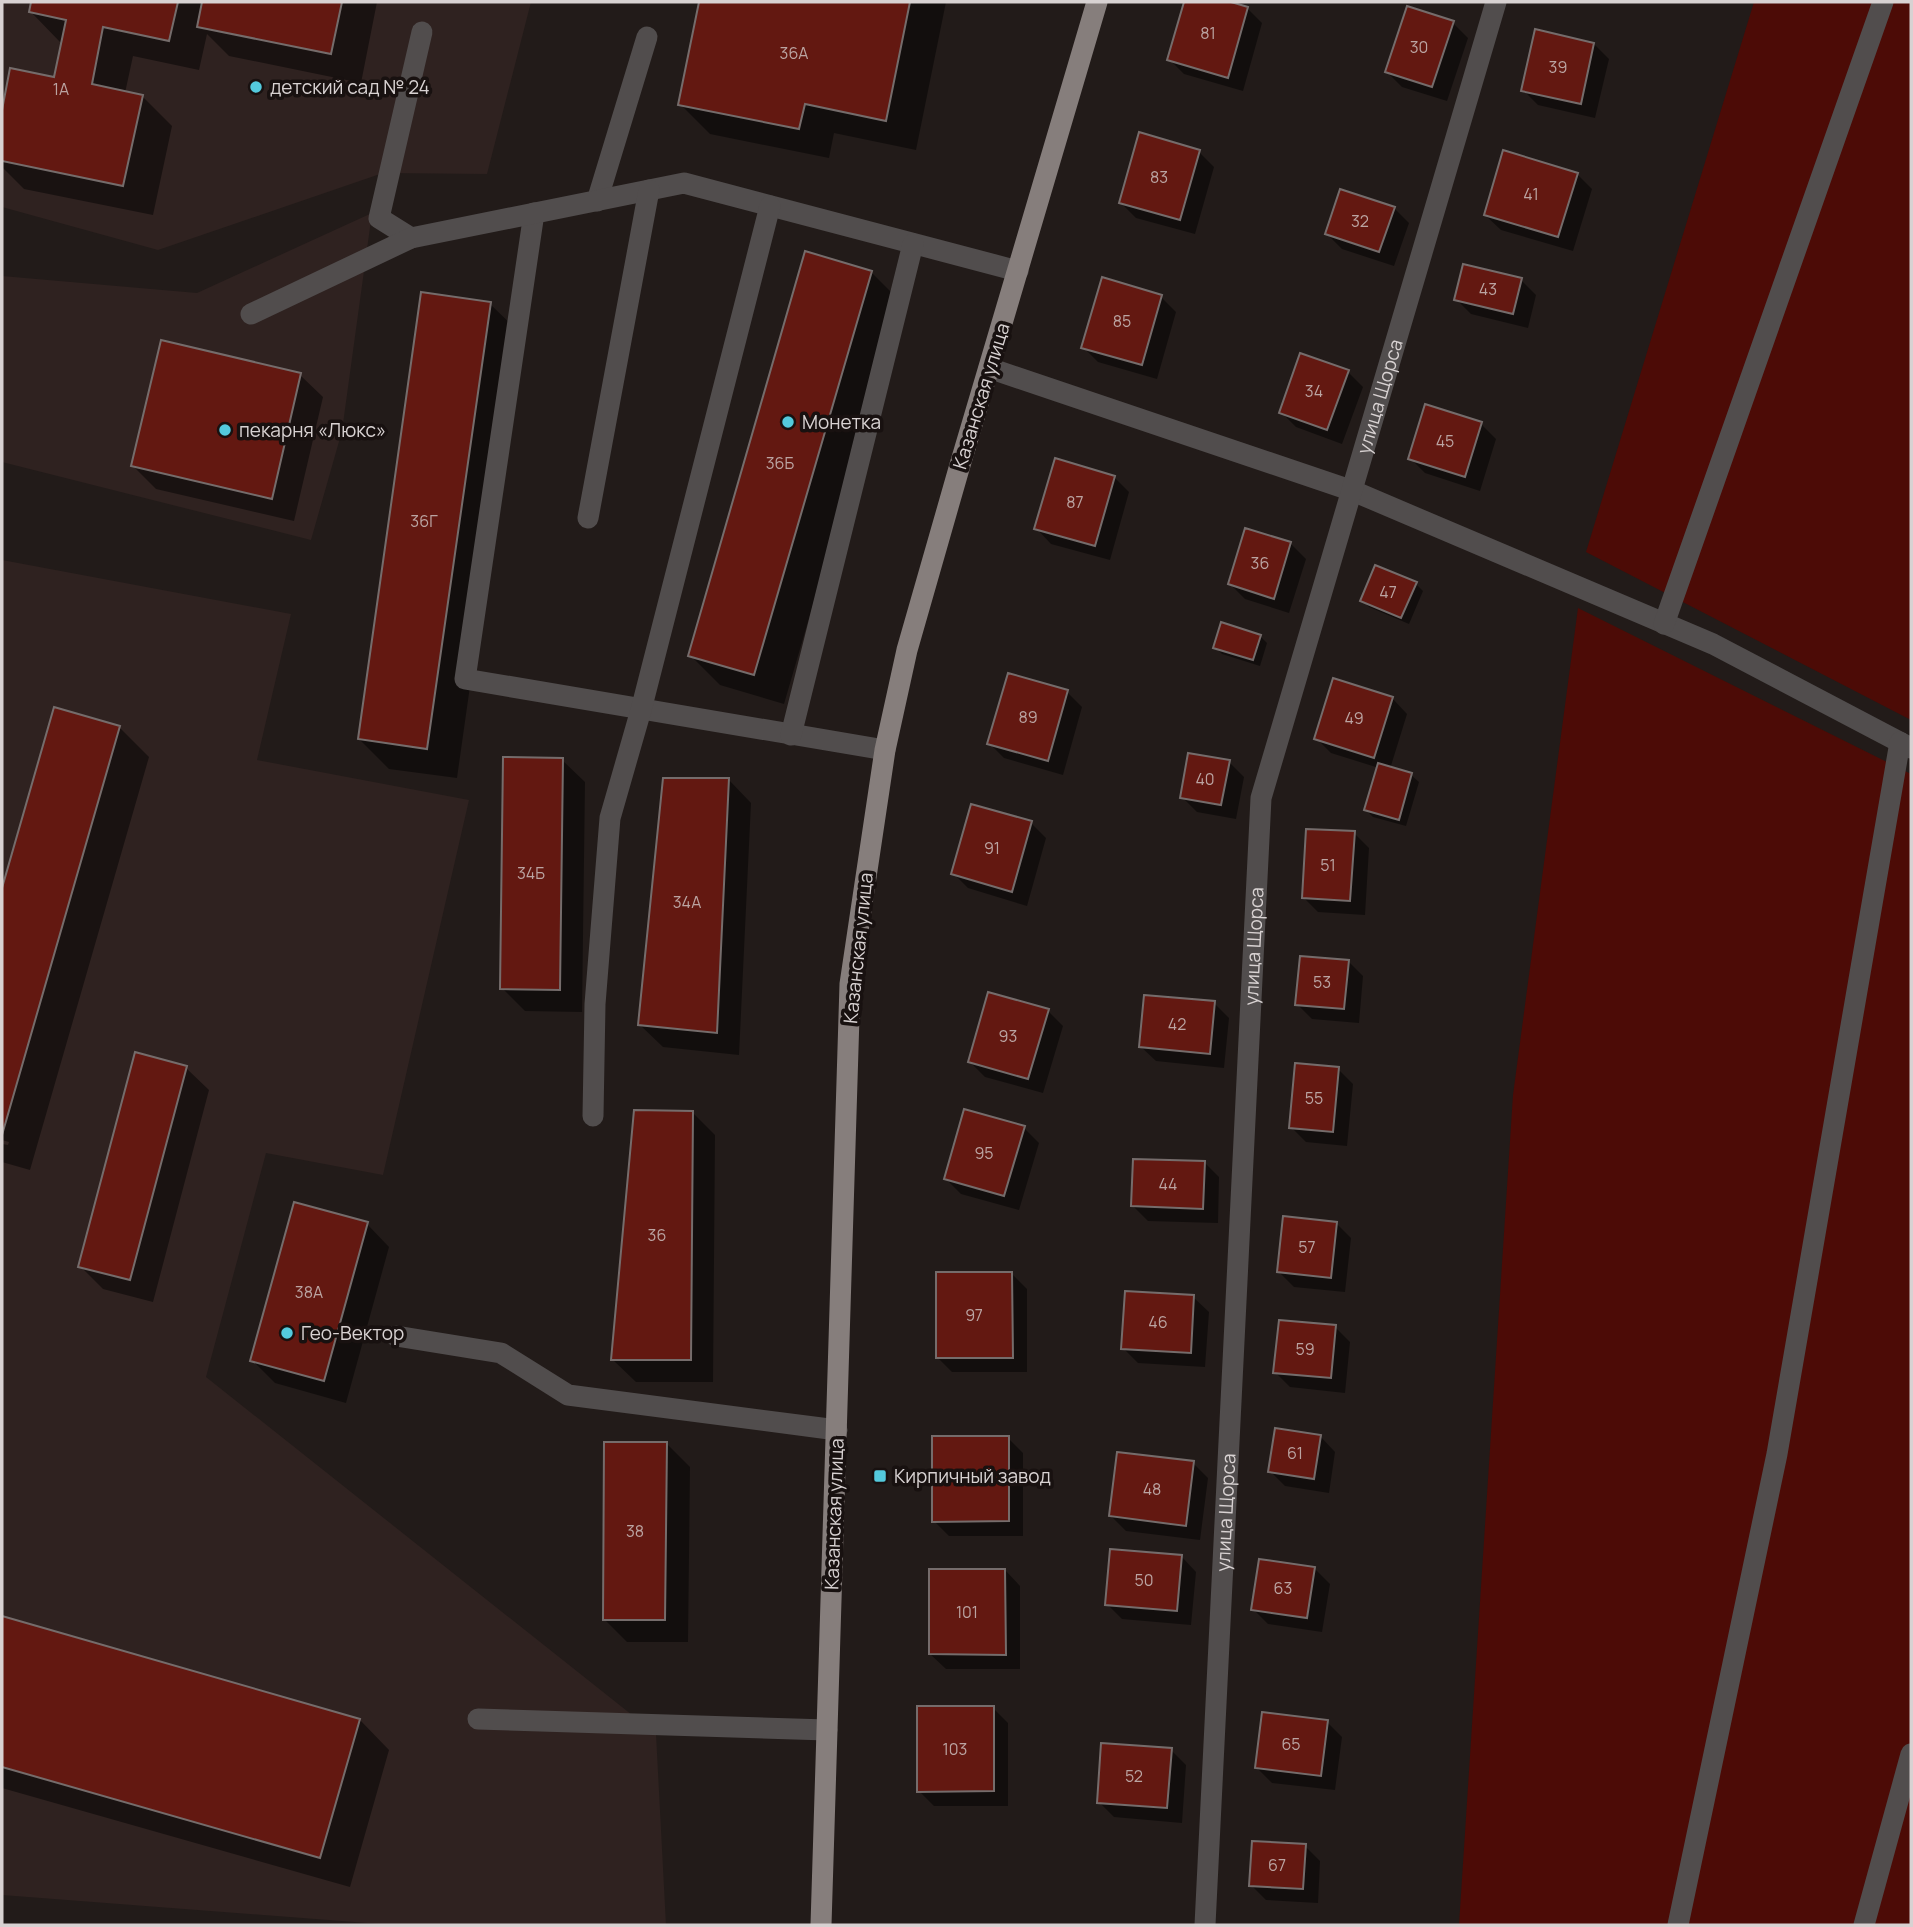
<svg xmlns="http://www.w3.org/2000/svg" width="1913" height="1927" viewBox="0 0 1913 1927" font-family="Manrope,sans-serif">
	<style>
		.built { fill: #2f2220 }
		.green { fill: #4c0b06 }
		.shadow { fill: #0007 }
		.building { fill: #631811; stroke: #756c6b; stroke-width: 2 }
		.lines { fill: none; stroke-linecap: round; stroke-linejoin: round }
		.minor { stroke: #514d4d; stroke-width: 21 }
		.major { stroke: #867e7c; stroke-width: 21 }
		.poi-dot { fill: #54cadd; stroke: #181110; stroke-width: 2.5 }
		.labels { text-anchor: middle; stroke-width: 7; stroke-linejoin: round; paint-order: stroke }
		.number-label { font-size: 16px; fill: #bba4a2 }
		.poi-label { font-size: 19px; fill: #d8d2d2; stroke: #181110; text-anchor: start }
		.street-label { font-size: 19px; fill: #d8d2d2; stroke: #181110 }
	</style>
	<rect width="100%" height="100%" fill="#221b19"/>
	<path class="built" d="M2,2H531L487,174L383,173L158,250L2,207Z
		M372,213L342,431L311,540L2,462V276L197,293Z
		M2,560L291,614L257,760L469,800L383,1175L266,1153L206,1377L656,1734L666,1925H393L2,1895Z"/>
	<path class="green" d="M1754,2H1911V720L1586,552Z
		M1578,608L1911,774V1925H1459L1513,1095Z"/>
	<path class="shadow" d="M33,2H377L361,83L229,56L207,34L199,70L133,56L125,93L142,96L172,126L153,215L24,189L2,167V119L12,70L55,79L63,42H60L31,12Z
		M701,2H946L916,150L834,133L829,158L710,134L680,104Z
		M1186,2H1224L1247,8L1262,23L1243,91L1184,74L1169,59Z
		M1453,23L1468,38L1447,101L1402,87L1387,72Z
		M1594,44L1609,59L1595,118L1538,105L1523,90Z
		M1199,152L1214,167L1195,234L1136,218L1121,203Z
		M1577,174L1592,189L1573,251L1501,230L1485,215Z
		M1394,208L1409,223L1394,266L1342,249L1327,234Z
		M871,272L901,302L784,704L720,685L690,655Z
		M1521,280L1536,295L1528,328L1471,314L1456,299Z
		M1161,297L1176,312L1157,379L1098,362L1083,347Z
		M490,304L520,333L457,778L389,769L359,739Z
		M1348,372L1363,387L1342,444L1296,427L1281,412Z
		M300,375L323,397L294,521L156,489L133,466Z
		M1481,424L1496,439L1480,491L1425,473L1410,458Z
		M1114,477L1129,492L1110,560L1051,544L1036,528Z
		M1246,530L1291,544L1306,559L1289,613L1245,599L1230,584Z
		M1416,584L1423,591L1409,624L1369,607L1362,600Z
		M1260,636L1267,643L1260,666L1222,654L1215,647Z
		M1067,692L1082,707L1063,775L1004,758L989,743Z
		M1392,698L1407,714L1390,769L1411,775L1419,782L1406,826L1373,817L1366,810L1379,768L1331,753L1316,738Z
		M55,709L119,727L149,757L30,1170L2,1162V1144L8,1145L9,1142L2,1140V894Z
		M562,760L585,782L582,1012L525,1011L502,988Z
		M1229,762L1244,777L1236,819L1197,812L1182,797Z
		M729,780L751,803L739,1055L663,1047L640,1025Z
		M1031,823L1046,838L1027,906L968,888L953,873Z
		M1354,833L1369,848L1365,915L1318,912L1303,897Z
		M1348,961L1363,976L1359,1023L1312,1019L1297,1004Z
		M1214,1003L1229,1018L1224,1068L1156,1061L1140,1046Z
		M1048,1011L1063,1026L1043,1093L985,1077L970,1062Z
		M186,1068L209,1090L153,1302L103,1289L80,1266Z
		M1338,1069L1353,1084L1347,1146L1306,1142L1291,1127Z
		M692,1112L715,1135L713,1382H636L613,1360Z
		M1024,1128L1039,1143L1019,1210L961,1194L946,1179Z
		M1204,1162L1219,1177L1218,1223L1148,1221L1133,1206Z
		M1336,1223L1351,1238L1345,1292L1294,1287L1279,1272Z
		M367,1224L389,1247L346,1403L275,1383L252,1360Z
		M1012,1274L1027,1289V1372H952L937,1357Z
		M1193,1297L1209,1312L1205,1367L1138,1363L1123,1348Z
		M1335,1327L1350,1342L1345,1393L1290,1387L1275,1372Z
		M1320,1436L1335,1452L1329,1493L1285,1486L1270,1471Z
		M1008,1438L1023,1453V1536H949L934,1521Z
		M667,1444L690,1467L688,1642H627L604,1619Z
		M1193,1463L1208,1478L1200,1540L1126,1531L1111,1516Z
		M1181,1556L1196,1572L1191,1625L1122,1619L1107,1604Z
		M1315,1569L1330,1584L1322,1632L1268,1624L1253,1609Z
		M1005,1570L1020,1586V1669H946L930,1654Z
		M2,1618L360,1720L389,1750L350,1887L2,1788Z
		M993,1708L1008,1723V1806H934L919,1791Z
		M1327,1722L1342,1737L1335,1790L1272,1783L1257,1768Z
		M1171,1750L1186,1765L1182,1823L1114,1817L1099,1802Z
		M1305,1846L1320,1861L1318,1903L1266,1900L1251,1885Z"/>
	<path class="building" d="M31,2H178L169,41L103,27L92,84L143,95L123,186L2,161V110L10,68L54,77L66,20L29,12Z
		M202,2H342L331,54L197,27Z
		M699,2H910L886,121L805,104L799,129L678,105Z
		M1184,2H1231L1248,7L1228,78L1167,60Z
		M1407,6L1454,21L1432,87L1385,72Z
		M1535,29L1594,43L1581,104L1521,91Z
		M1139,132L1200,150L1180,220L1119,203Z
		M1503,150L1578,173L1558,237L1484,215Z
		M1340,189L1395,207L1379,252L1325,234Z
		M805,251L872,271L754,675L688,656Z
		M1463,264L1522,278L1513,314L1454,300Z
		M1102,277L1162,295L1142,365L1081,348Z
		M421,292L491,302L427,749L358,739Z
		M161,340L301,373L272,499L131,466Z
		M1300,353L1349,370L1327,430L1279,413Z
		M1425,404L1482,422L1465,477L1408,459Z
		M1055,458L1115,476L1095,546L1034,529Z
		M1245,528L1291,542L1274,599L1228,584Z
		M1375,565L1417,582L1401,618L1360,601Z
		M1221,622L1261,635L1253,660L1213,648Z
		M1008,673L1068,690L1048,761L987,744Z
		M1333,678L1393,697L1374,758L1314,739Z
		M54,707L120,726L2,1135V888Z
		M1188,753L1230,760L1221,805L1180,798Z
		M503,757L563,758L560,990L500,989Z
		M1378,763L1412,773L1399,820L1364,810Z
		M663,778H729L717,1033L638,1025Z
		M971,804L1032,821L1012,892L951,874Z
		M1306,829L1355,831L1350,901L1302,898Z
		M1300,956L1349,960L1344,1009L1295,1005Z
		M988,992L1049,1009L1028,1079L968,1062Z
		M1144,995L1215,1001L1210,1054L1139,1047Z
		M135,1052L187,1066L130,1280L78,1267Z
		M1295,1063L1339,1067L1333,1132L1289,1128Z
		M964,1109L1025,1126L1004,1196L944,1179Z
		M634,1110L693,1111L691,1360H611Z
		M1133,1159L1205,1161L1203,1209L1131,1206Z
		M294,1202L368,1222L324,1381L250,1361Z
		M1283,1216L1337,1222L1331,1278L1277,1272Z
		M936,1272H1012L1013,1358H936Z
		M1125,1291L1194,1295L1191,1353L1121,1349Z
		M1279,1320L1336,1325L1331,1378L1273,1373Z
		M1275,1428L1321,1435L1314,1479L1268,1472Z
		M932,1436H1009V1521L932,1522Z
		M604,1442H667L665,1620H603Z
		M1117,1452L1194,1461L1186,1526L1109,1516Z
		M1110,1549L1182,1555L1177,1611L1105,1605Z
		M1259,1559L1315,1567L1307,1618L1251,1610Z
		M929,1569H1005L1006,1655L929,1654Z
		M2,1616L360,1719L320,1858L2,1767Z
		M917,1706H994V1791L917,1792Z
		M1262,1712L1328,1720L1321,1776L1255,1768Z
		M1101,1743L1172,1748L1167,1808L1097,1803Z
		M1252,1841L1306,1844L1303,1889L1249,1886Z"/>
	<g class="lines">
		<g class="minor">
			<path d="M597,201L647,37"/>
			<path d="M534,213L465,679L885,750"/>
			<path d="M411,238L379,218L422,32"/>
			<path d="M251,314L411,238L684,183L1018,271"/>
			<path d="M989,368L1353,491L1713,644L1911,748"/>
			<path d="M588,518L649,190"/>
			<path d="M1664,624L1883,2"/>
			<path d="M791,735L913,244"/>
			<path d="M593,1116L595,1004L610,818L641,710L770,206"/>
			<path d="M396,1336L501,1353L568,1395L837,1430"/>
			<path d="M478,1719L827,1730"/>
			<path id="s1" d="M1205,1925L1261,798L1496,2"/>
			<path d="M1678,1925L1777,1454L1900,742"/>
			<path d="M1864,1925L1911,1754"/>
		</g>
		<path class="major" d="M821,1925L850,984L885,750L907,650L960,465L1097,2"/>
	</g>
	<g class="poi-dot">
		<circle cx="256" cy="87" r="7"/>
		<circle cx="788" cy="422" r="7"/>
		<circle cx="225" cy="430" r="7"/>
		<circle cx="287" cy="1333" r="7"/>
		<rect x="873" y="1469" width="14" height="14" rx="3.5"/>
	</g>
	<g class="labels">
		<g class="number-label">
			<text x="1208" y="39">81</text>
			<text x="1419" y="53">30</text>
			<text x="794" y="59">36А</text>
			<text x="1558" y="73">39</text>
			<text x="61" y="95">1А</text>
			<text x="1159" y="183">83</text>
			<text x="1531" y="200">41</text>
			<text x="1360" y="227">32</text>
			<text x="1488" y="295">43</text>
			<text x="1122" y="327">85</text>
			<text x="1314" y="397">34</text>
			<text x="1445" y="447">45</text>
			<text x="780" y="469">36Б</text>
			<text x="1075" y="508">87</text>
			<text x="424" y="527">36Г</text>
			<text x="1260" y="569">36</text>
			<text x="1388" y="598">47</text>
			<text x="1028" y="723">89</text>
			<text x="1354" y="724">49</text>
			<text x="1205" y="785">40</text>
			<text x="992" y="854">91</text>
			<text x="1328" y="871">51</text>
			<text x="531" y="879">34Б</text>
			<text x="687" y="908">34А</text>
			<text x="1322" y="988">53</text>
			<text x="1177" y="1030">42</text>
			<text x="1008" y="1042">93</text>
			<text x="1314" y="1104">55</text>
			<text x="984" y="1159">95</text>
			<text x="1168" y="1190">44</text>
			<text x="657" y="1241">36</text>
			<text x="1307" y="1253">57</text>
			<text x="309" y="1298">38А</text>
			<text x="974" y="1321">97</text>
			<text x="1158" y="1328">46</text>
			<text x="1305" y="1355">59</text>
			<text x="1295" y="1459">61</text>
			<text x="1152" y="1495">48</text>
			<text x="635" y="1537">38</text>
			<text x="1144" y="1586">50</text>
			<text x="1283" y="1594">63</text>
			<text x="967" y="1618">101</text>
			<text x="1291" y="1750">65</text>
			<text x="955" y="1755">103</text>
			<text x="1134" y="1782">52</text>
			<text x="1277" y="1871">67</text>
		</g>
		<g class="poi-label">
			<text x="270" y="94">детский сад № 24</text>
			<text x="802" y="429">Монетка</text>
			<text x="239" y="437">пекарня «Люкс»</text>
			<text x="301" y="1340">Гео-Вектор</text>
			<text x="894" y="1483">Кирпичный завод</text>
		</g>
		<g class="street-label">
			<text transform="translate(981 396) rotate(-73)" y="7">Казанская улица</text>
			<text dy="7" stroke="none"><textPath href="#s1" startOffset="1547">улица Щорса</textPath></text>
			<text dy="7" stroke="none"><textPath href="#s1" startOffset="980">улица Щорса</textPath></text>
			<text transform="translate(858 948) rotate(-84)" y="7">Казанская улица</text>
			<text dy="7" stroke="none"><textPath href="#s1" startOffset="413">улица Щорса</textPath></text>
			<text transform="translate(834 1514) rotate(-88)" y="7">Казанская улица</text>
		</g>
	</g>
	<rect width="1913" height="1927" fill="none" stroke="#d8d2d2" stroke-width="7"/>
</svg>
